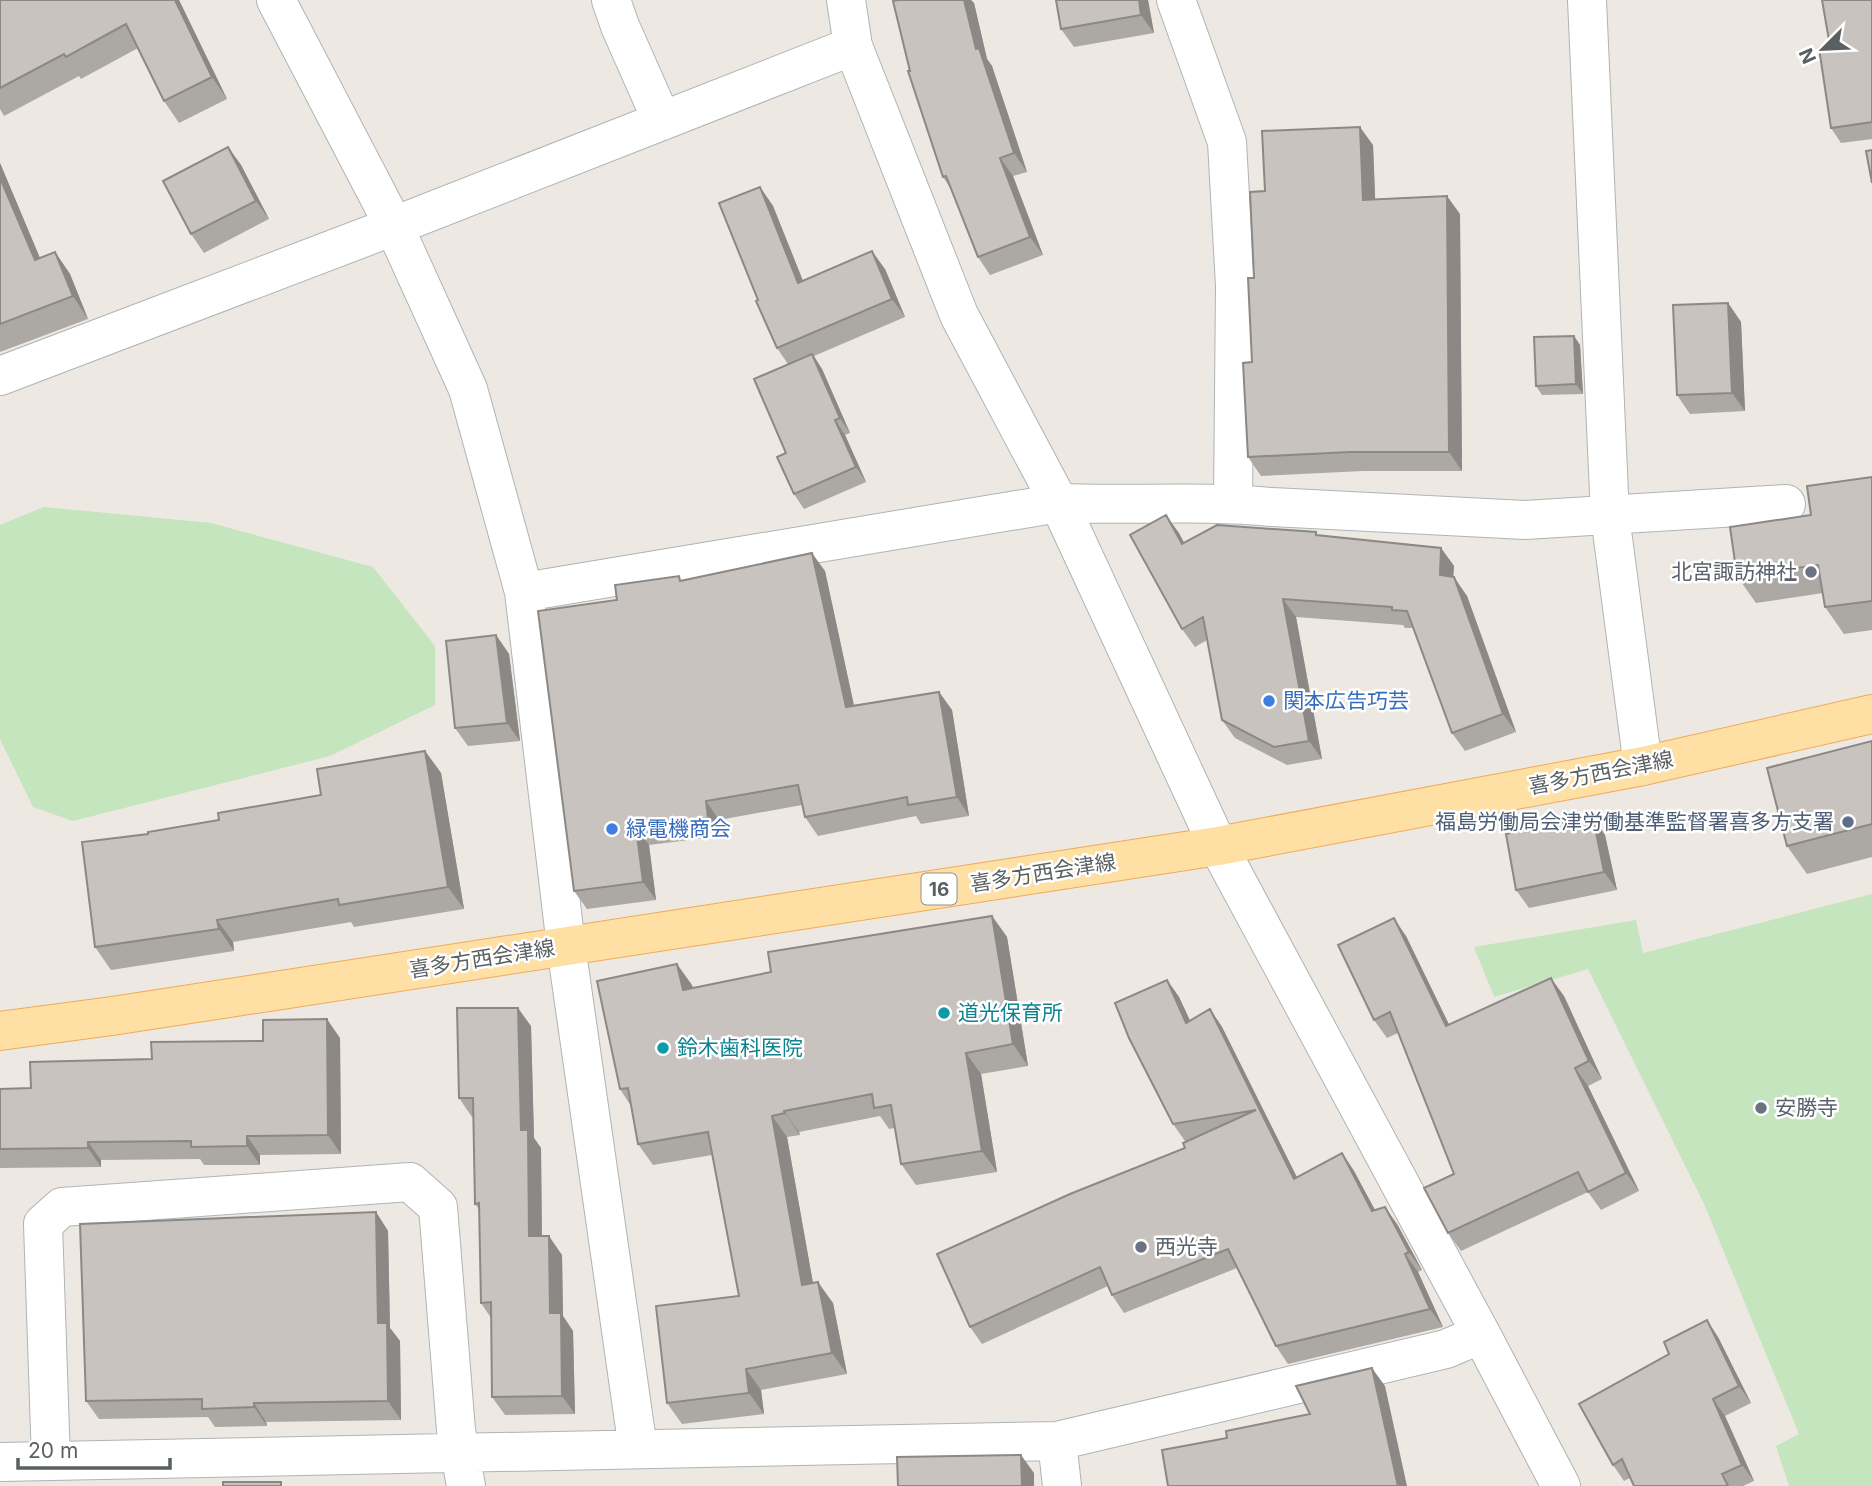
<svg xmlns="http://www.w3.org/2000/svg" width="1872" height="1486" viewBox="0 0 1872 1486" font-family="Inter,'Noto Sans JP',sans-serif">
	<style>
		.green { fill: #c5e5be }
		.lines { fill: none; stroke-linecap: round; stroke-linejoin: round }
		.minor-casing { stroke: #afb4b7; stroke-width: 40 }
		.tertiary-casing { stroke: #afb4b7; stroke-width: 40 }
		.primary-casing { stroke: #f0aa57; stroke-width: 40 }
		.minor { stroke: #fff; stroke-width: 38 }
		.tertiary { stroke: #fff; stroke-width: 38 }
		.primary { stroke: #fee0a5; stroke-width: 38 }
		.wall { fill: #aca8a3 }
		.shaded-wall { fill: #8c8885 }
		.building { fill: #c8c3be; stroke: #8c8885; stroke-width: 2 }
		.worship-dot { fill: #6b7280; stroke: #fff; stroke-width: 2.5 }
		.shop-dot { fill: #3f7fe0; stroke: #fff; stroke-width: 2.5 }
		.service-dot { fill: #5c6f8a; stroke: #fff; stroke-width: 2.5 }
		.culture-dot { fill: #0f9aa8; stroke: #fff; stroke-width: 2.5 }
		.labels { text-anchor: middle; stroke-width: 5; stroke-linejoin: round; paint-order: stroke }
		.shield { fill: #fff; stroke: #8c8f91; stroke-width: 2 }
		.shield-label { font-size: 19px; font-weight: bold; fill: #5a5f62 }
		.worship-label { font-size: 21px; fill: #5b616d; stroke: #fff; text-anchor: start }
		.shop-label { font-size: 21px; fill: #366cbe; stroke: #fff; text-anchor: start }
		.street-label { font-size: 21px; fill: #5a5f62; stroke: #fff }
		.service-label { font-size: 21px; fill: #4e5e75; stroke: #fff; text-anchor: end }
		.culture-label { font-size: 21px; fill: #0d838f; stroke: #fff; text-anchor: start }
	</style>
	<rect width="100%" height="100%" fill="#ede8e2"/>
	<path class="green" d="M44,507L211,523L373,567L435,646V705L330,756L73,821L33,807L0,739V525Z
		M1872,894V1486H1789L1776,1446L1799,1434L1705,1206L1588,969L1494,997L1474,947L1636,920L1643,953Z"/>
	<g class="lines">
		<g class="minor-casing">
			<path id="minor" d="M276,0L394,226L468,389L524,592L566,946L638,1449
				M611,0L620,26L662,121
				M1176,0L1227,142L1235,286L1233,503
				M1587,0L1610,516L1643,766
				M0,376L394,226L853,46
				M524,592L1059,503C1130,506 1201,500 1272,507L1525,520L1786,504
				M1057,1441L1062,1486
				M51,1461L43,1224L62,1207L410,1182L438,1207L456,1430L466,1486
				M0,1462L1057,1441L1446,1349L1481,1334"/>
		</g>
		<g class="tertiary-casing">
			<path id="tertiary" d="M846,0L853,46L959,315L1059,503L1218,846L1481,1334L1561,1486"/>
		</g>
		<g class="primary-casing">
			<path id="primary" d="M0,1031L112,1016L1218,846L1643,766L1872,714"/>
		</g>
		<use href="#minor" class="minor"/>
		<use href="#tertiary" class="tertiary"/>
		<use href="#primary" class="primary"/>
	</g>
	<path class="wall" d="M0,0H179L227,99L179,123L164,101L138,48L81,79L79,76L4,116L0,109Z
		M898,0H971L974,3L987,59L992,66L1027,172L1013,176L1043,255L990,275L978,257L951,189L943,177L910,71Z
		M1148,0L1154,33L1074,47L1061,29Z
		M1872,0V139L1841,143L1831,128Z
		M1373,145L1375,200L1460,214L1462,471H1363L1261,476L1248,457L1252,362L1254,278L1265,191Z
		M228,147L241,165L269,219L204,253L191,234Z
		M0,163L40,258L55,252L70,274L88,319L0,352Z
		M760,187L773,206L803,281L885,269L905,317L814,356L822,369L850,433L845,435L866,482L804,509L794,494L786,453L788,364L777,348L758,300Z
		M1728,303L1741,322L1745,411L1690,414L1677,395Z
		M1574,336L1580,345L1583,394L1542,395L1536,386Z
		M1872,477V630L1844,634L1825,607L1823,593L1756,603L1737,576L1811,515Z
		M1179,533L1184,543L1318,536L1441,548L1454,566L1453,577L1467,596L1516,732L1465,751L1452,733L1414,628H1405L1403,625L1296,617L1322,759L1287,765L1235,738L1222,720L1207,640L1195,647L1182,629Z
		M825,571L854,705L939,692L952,710L969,816L921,824L916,816L818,836L805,817L802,805L719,820L721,836L649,845L656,900L587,909L574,891L617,600L682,581Z
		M496,635L509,654L520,741L468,746L455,728Z
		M1872,741V857L1807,874L1787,846Z
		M425,751L441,773L464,909L354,927L351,922L233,942L234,951L111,970L95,947L148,834L219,820L321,795Z
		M1593,817L1605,835L1617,890L1529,908L1516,890Z
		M992,916L1007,937L1028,1066L981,1074L997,1172L916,1185L901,1164L895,1128L889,1129L880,1116L799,1132L800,1135L787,1137L813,1283L833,1303L847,1374L761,1390L764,1414L682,1424L667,1403L739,1296L712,1155L653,1165L638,1144L631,1106L620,1089L692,985L693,988L771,972Z
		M1406,936L1449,1025L1564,996L1602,1079L1588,1086L1639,1191L1601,1210L1588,1192L1461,1251L1448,1233L1454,1174L1398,1033L1387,1038L1374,1020Z
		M1167,980L1179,997L1190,1021L1210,1009L1222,1027L1297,1177L1342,1153L1354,1171L1375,1210L1397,1224L1422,1270L1418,1272L1443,1327L1288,1364L1276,1346L1237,1268L1124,1313L1112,1295L1108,1286L982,1344L970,1327L1185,1148L1187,1141H1185L1173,1124Z
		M531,1026L534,1138L541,1148L542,1236L562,1255L563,1316L573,1331L575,1414L505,1415L492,1397L491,1318L481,1303L479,1209L475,1204L473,1117H472L459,1098Z
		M340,1038L341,1154L260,1155V1165H204L200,1159L101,1160V1167L0,1168V1089L31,1088L152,1059L263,1041Z
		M376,1212L388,1231L390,1328L400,1341L401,1420L266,1422L267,1426L215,1427L208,1417L99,1419L86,1401Z
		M1718,1337L1751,1403L1725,1416L1754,1481L1743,1486H1634L1630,1478L1624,1481L1613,1465Z"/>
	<path class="shaded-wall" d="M175,0H179L227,99L212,77Z
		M964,0H971L974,3L987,59L992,66L1027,172L1014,153L976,49Z
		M1139,0H1148L1154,33L1141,15Z
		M1360,127L1373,145L1376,219L1363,200Z
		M228,147L241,165L269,219L256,201Z
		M1000,158L1013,176L1043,255L1030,237Z
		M0,163L50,282L35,260L0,178Z
		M760,187L773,206L811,301L798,283Z
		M1447,196L1460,214L1462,471L1449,452Z
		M872,251L885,269L905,317L892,299Z
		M55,252L70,274L88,319L73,296Z
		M1728,303L1741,322L1745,411L1732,393Z
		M1574,336L1580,345L1583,394L1576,384Z
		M812,354L822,369L850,433L840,418Z
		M835,420L845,435L866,482L856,467Z
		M1166,515L1179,533L1194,562L1182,544Z
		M1441,548L1454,566L1452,593L1440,575Z
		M812,553L825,571L858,725L846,707Z
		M1454,577L1467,596L1516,732L1503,714Z
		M1283,599L1296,617L1322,759L1309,741Z
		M496,635L509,654L520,741L507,723Z
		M939,692L952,710L969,816L957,797Z
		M425,751L441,773L464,909L448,887Z
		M706,801L719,820L721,836L708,818Z
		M1593,817L1605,835L1617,890L1604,872Z
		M636,827L649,845L656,900L643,882Z
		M992,916L1007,937L1028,1066L1013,1044Z
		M1394,918L1406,936L1459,1045L1446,1026Z
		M217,920L233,942L234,951L219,929Z
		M677,964L692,985L698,1011L683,990Z
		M1551,978L1564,996L1602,1079L1589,1061Z
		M1167,980L1179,997L1199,1040L1186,1023Z
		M518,1008L531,1026L534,1138L541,1148L542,1255L529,1236L521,1130Z
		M1210,1009L1222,1027L1306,1196L1294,1179Z
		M327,1019L340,1038L341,1154L328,1135Z
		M966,1053L981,1074L997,1172L982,1151Z
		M1575,1068L1588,1086L1639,1191L1626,1173Z
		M784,1111L799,1132L800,1135L785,1113Z
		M772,1116L787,1137L817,1306L802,1285Z
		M247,1136L260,1155V1165L247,1146Z
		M88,1142L101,1160V1167L88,1148Z
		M1342,1153L1354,1171L1385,1229L1372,1211Z
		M1385,1207L1397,1224L1422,1270L1409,1252Z
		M376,1212L388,1231L390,1328L400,1341L401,1420L388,1401L378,1323Z
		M549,1236L562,1255L563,1316L573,1331L575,1414L562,1396L550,1313Z
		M1405,1254L1418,1272L1443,1327L1430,1309Z
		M818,1282L833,1303L847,1374L832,1353Z
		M1707,1320L1718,1337L1751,1403L1739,1386Z
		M1372,1368L1385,1386L1407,1486H1398Z
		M746,1369L761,1390L764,1414L749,1393Z
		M1713,1399L1725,1416L1754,1481L1742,1465Z
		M254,1403L266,1422L267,1426L254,1407Z
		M1021,1455L1034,1473V1486H1022Z"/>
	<path class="building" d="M0,0H175L212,77L164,101L126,24L66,57L64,54L0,88Z
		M898,0H964L976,49L979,48L1014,153L1000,158L1030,237L978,257L946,176L943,177L908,71H910L893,1Z
		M1056,0H1139L1141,15L1061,29Z
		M1822,0H1872V122L1831,128L1819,48L1830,46Z
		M1360,127L1363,200L1447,196L1449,452H1350L1248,457L1243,363L1252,362L1248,278H1254L1250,192L1265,191L1262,131Z
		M228,147L256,201L191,234L163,181Z
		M1872,150V183L1866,151Z
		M0,178L35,260L55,252L73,296L0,324Z
		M760,187L798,283L872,251L892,299L777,348L756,301L758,300L719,203Z
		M1728,303L1732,393L1677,395L1673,305Z
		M1574,336L1576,384L1536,386L1534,337Z
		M812,354L840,418L835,420L856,467L794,494L777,457L786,453L754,379Z
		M1872,477V601L1825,607L1818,565L1737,576L1730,527L1811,515L1807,486Z
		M1166,515L1182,544L1217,525L1316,532V535L1441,548L1440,575L1454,577L1503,714L1452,733L1407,611L1392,610V607L1283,599L1309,741L1274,747L1222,720L1203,617L1182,629L1130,535Z
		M812,553L846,707L939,692L957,797L908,805L907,797L805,817L798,785L706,801L708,818L636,827L643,882L574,891L538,611L617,600L615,585L679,576L680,581Z
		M496,635L507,723L455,728L446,641Z
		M1872,741V824L1787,846L1767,768Z
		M425,751L448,887L339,905L338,899L217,920L219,929L95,947L82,842L148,834V832L219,820L218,813L321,795L317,769Z
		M1593,817L1604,872L1516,890L1506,834Z
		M992,916L1013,1044L966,1053L982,1151L901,1164L891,1105L874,1108L872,1094L784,1111L785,1113L772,1116L802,1285L818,1282L832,1353L746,1369L749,1393L667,1403L656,1306L739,1296L708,1132L638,1144L628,1088L620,1089L597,981L677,964L683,990L771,972L768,952Z
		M1394,918L1446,1026L1551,978L1589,1061L1575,1068L1626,1173L1588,1192L1578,1172L1448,1233L1424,1188L1454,1174L1390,1012L1374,1020L1338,945Z
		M1167,980L1186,1023L1210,1009L1294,1179L1342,1153L1372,1211L1385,1207L1409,1252L1405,1254L1430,1309L1276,1346L1228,1249L1112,1295L1100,1267L970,1327L937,1254L1070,1194L1185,1148L1183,1143L1256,1110L1173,1124L1129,1038L1115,1003Z
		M457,1008H518L521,1130H528L529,1236H549L550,1313H561L562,1396L492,1397L491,1302L481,1303L479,1203L475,1204L473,1098H459Z
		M327,1019L328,1135L247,1136V1146L191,1147V1141L88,1142V1148L0,1149V1089L31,1088L30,1062L152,1059L151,1042L263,1041V1020Z
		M376,1212L378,1323H387L388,1401L254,1403V1407L202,1409V1399L86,1401L80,1224Z
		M1707,1320L1739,1386L1713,1399L1742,1465L1722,1474L1728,1486H1634L1622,1459L1613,1465L1579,1404L1669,1354L1664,1342Z
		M1372,1368L1398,1486H1168L1162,1450L1227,1438L1226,1431L1310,1414L1296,1386Z
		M1021,1455L1022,1486H898L897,1457Z
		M223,1482H281V1486H223Z"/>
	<g class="worship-dot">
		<circle cx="1811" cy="572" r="7"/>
		<circle cx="1761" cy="1108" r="7"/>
		<circle cx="1141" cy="1247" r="7"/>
	</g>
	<g class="shop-dot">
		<circle cx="1269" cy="701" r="7"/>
		<circle cx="612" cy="829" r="7"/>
	</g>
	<circle class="service-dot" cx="1848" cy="822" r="7"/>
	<g class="culture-dot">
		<circle cx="944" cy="1013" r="7"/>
		<circle cx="663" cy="1048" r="7"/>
	</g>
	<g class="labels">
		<rect class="shield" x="921.5" y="873.5" width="35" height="31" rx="5"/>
		<g class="shield-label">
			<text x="939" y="896">16</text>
		</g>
		<g class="worship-label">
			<text x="1797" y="579" text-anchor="end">北宮諏訪神社</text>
			<text x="1775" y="1115">安勝寺</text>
			<text x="1155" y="1254">西光寺</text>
		</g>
		<g class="shop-label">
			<text x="1283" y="708">関本広告巧芸</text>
			<text x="626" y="836">緑電機商会</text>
		</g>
		<g class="street-label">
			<text transform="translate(1601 773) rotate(-11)" y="7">喜多方西会津線</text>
			<text transform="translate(1043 873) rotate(-9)" y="7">喜多方西会津線</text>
			<text transform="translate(482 959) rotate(-9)" y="7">喜多方西会津線</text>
		</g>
		<g class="service-label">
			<text x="1834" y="829">福島労働局会津労働基準監督署喜多方支署</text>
		</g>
		<g class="culture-label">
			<text x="958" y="1020">道光保育所</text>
			<text x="677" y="1055">鈴木歯科医院</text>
		</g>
	</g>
	<g transform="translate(1823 49) rotate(246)" stroke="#ffffff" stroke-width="5" paint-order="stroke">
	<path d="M0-5L12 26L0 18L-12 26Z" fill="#5a5f62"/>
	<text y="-10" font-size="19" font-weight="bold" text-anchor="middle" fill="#5a5f62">N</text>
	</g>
	<path d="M18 1458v10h152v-10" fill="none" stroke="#5a5f62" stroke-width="3.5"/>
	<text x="28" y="1458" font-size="21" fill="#5a5f62" stroke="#ffffff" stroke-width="5" paint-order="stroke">20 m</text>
</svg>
